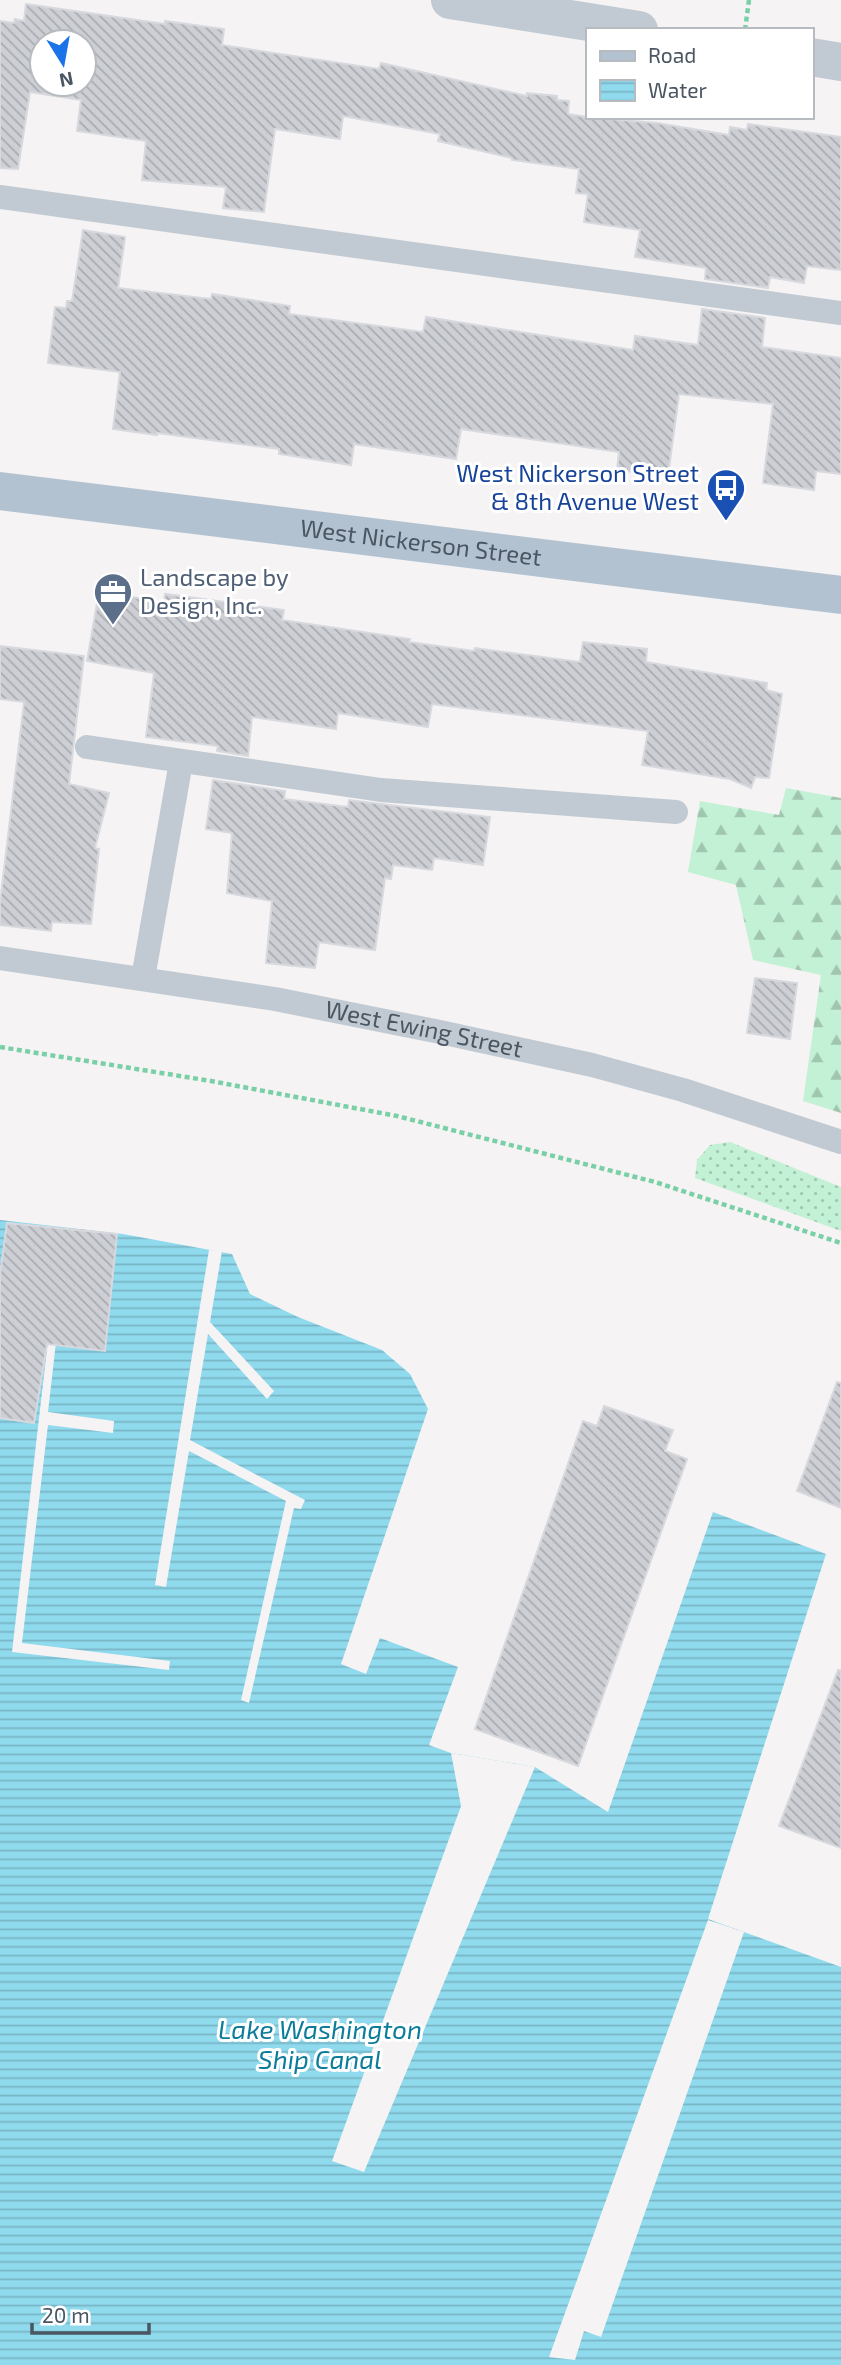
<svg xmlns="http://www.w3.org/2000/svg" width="841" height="2365" viewBox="0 0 841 2365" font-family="'Exo 2',sans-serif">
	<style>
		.grass { fill: url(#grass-dots) }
		.forest { fill: url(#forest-firs) }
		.water { fill: url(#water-rules) }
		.pier { fill: #f5f3f3 }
		.building { fill: url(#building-back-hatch); stroke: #d7d9de; stroke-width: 2; fill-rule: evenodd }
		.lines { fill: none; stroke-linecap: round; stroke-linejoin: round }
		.path { stroke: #7ad0a6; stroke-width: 4.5; stroke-dasharray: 5 3.5; stroke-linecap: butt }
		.service { stroke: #c1cad2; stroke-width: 24 }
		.minor { stroke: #c1cad2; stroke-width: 38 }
		.primary { stroke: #b3c2d1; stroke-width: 38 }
		.labels { text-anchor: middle; stroke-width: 6; stroke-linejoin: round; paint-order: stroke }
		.transit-label { font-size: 24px; fill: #164399; stroke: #fff; text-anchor: end }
		.street-label { font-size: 24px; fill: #4a5661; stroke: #fff }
		.service-label { font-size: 24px; fill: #4e5e75; stroke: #fff; text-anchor: start }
		.water-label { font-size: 26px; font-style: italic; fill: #0c7c9b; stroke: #fff }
	</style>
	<defs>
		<pattern id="grass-dots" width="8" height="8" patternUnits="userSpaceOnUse" patternTransform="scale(1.75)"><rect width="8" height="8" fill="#c3f1d5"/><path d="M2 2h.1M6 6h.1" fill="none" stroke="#a0c6b0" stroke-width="1.8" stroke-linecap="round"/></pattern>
		<pattern id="forest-firs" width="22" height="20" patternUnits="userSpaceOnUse" patternTransform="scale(1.75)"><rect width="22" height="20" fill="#c3f1d5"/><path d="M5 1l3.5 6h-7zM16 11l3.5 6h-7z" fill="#a0c6b0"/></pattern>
		<pattern id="water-rules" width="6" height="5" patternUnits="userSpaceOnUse" patternTransform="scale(1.75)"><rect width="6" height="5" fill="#90daee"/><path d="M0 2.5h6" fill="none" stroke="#78b4c4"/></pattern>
		<pattern id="building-back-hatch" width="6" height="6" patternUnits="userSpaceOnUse" patternTransform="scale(1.75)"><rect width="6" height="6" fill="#cdcfd5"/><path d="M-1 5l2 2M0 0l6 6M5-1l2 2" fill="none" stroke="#a8abb0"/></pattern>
	</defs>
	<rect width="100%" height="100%" fill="#f5f3f3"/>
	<path class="grass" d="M730,1142L841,1187V1231L695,1178L697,1160L710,1145Z"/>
	<path class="forest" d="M786,788L841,798V1113L803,1101L821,975L753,960L736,885L688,872L700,801L779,815Z"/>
	<path class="water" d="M0,1220L123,1234L232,1254L250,1294L298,1317L382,1350L410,1374L428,1409L341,1664L366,1674L380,1638L458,1667L429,1745L451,1753L535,1767L608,1812L713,1512L826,1554L708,1919L841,1967V2365H0Z"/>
	<path class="pier" d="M61,1228L69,1229L48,1412L114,1421L113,1433L48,1425L22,1643L170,1661L169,1670L12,1652Z
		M209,1250L222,1251L210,1322L274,1391L267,1399L208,1334L190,1440L305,1500L301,1509L294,1508L249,1703L241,1700L286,1501L189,1451L166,1587L155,1585Z
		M451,1753L535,1767L364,2172L332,2161L461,1806Z
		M708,1920L744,1932L601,2337L584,2331L575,2360L549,2357Z"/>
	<path class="building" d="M26,4L165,24V21L224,29L222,45L379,69L381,63L527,96V93L557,96V100L569,101L568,114L587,117L657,123L729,135L730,127L747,130L748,124L841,137V270L807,266L804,283L770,277L768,288L705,279L706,268L635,257L640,230L584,222L588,194L576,193L579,169L512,160V158L438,141L440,134L343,116L340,139L275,129L264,212L223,208L226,187L142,180L146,141L77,131L81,100L30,92L18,169L0,168V21L14,23L15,19L24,21ZM42,42H84V84H42Z
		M83,230L125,237L118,288L211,299L212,294L290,306L289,314L423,332L426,317L633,350L635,336L698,345L702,309L765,318L762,347L841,358V474L816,471L814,490L763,483L773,404L679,394L668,476L617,470L619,452L461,429L456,459L354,444L351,465L279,454V449L157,433V435L113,429L120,372L48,363L55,307L66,308L67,301H72Z
		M99,592L164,602L165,594L284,610L282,620L410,639L409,642L474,651L475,648L580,662L583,642L647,649L646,662L767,683L766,690L782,694L769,778L755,777L751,788L730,779L642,765L648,731L432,704L428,727L338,713L336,729L252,717L248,756L217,751L218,746L146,737L154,673L87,661Z
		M0,646L84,656L69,784L109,793L95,848L99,849L91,924L52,922L51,931L0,925V903L24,702L0,699Z
		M213,780L285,791L284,799L348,807L349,800L490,817L483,865L434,858L432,870L393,865L391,879L385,878L375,950L319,942L315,968L266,963L272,901L227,893L232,833L206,829Z
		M755,978L797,983L790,1039L747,1033Z
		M7,1223L117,1234L105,1351L47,1344L34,1423L0,1418V1275Z
		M837,1382L841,1383V1508L797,1491Z
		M604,1406L673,1430L665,1451L687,1459L578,1766L475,1729L583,1421L597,1426Z
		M838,1670H841V1848L779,1826Z"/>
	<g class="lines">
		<path class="path" d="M745,30L749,0
			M0,1047L211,1081L397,1116L655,1182L841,1243"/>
		<g class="service">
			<path d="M0,197L841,313"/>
			<path d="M87,747L381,790L676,812"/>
			<path id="s1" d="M0,958L275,999L440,1032L592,1065L683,1090L841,1142"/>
			<path d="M143,978L181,762"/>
		</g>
		<path class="minor" d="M450,0L639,30
			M811,57L841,62"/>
		<path class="primary" id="s2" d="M0,491L841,595"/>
	</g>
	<defs>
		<g id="bus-pin" transform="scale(2.0125)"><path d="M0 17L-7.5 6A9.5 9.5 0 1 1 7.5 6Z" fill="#1a4fb4" stroke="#fff"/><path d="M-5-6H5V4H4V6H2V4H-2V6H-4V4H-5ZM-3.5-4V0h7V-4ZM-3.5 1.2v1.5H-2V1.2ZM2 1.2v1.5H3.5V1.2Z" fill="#fff"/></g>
		<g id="office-pin" transform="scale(2.0125)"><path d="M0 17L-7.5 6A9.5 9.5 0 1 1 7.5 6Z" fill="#5c6f8a" stroke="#fff"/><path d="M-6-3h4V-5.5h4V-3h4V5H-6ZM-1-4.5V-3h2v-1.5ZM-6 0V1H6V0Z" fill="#fff"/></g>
	</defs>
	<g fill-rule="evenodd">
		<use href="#bus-pin" x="726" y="488"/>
		<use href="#office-pin" x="113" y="592"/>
	</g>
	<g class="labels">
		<g class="transit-label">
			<text x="699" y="482">West Nickerson Street<tspan x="699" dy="28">&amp; 8th Avenue West</tspan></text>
		</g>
		<g class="street-label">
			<text dy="8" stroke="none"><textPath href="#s2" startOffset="424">West Nickerson Street</textPath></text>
			<text dy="8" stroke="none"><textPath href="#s1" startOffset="430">West Ewing Street</textPath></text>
		</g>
		<g class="service-label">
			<text x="140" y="586">Landscape by<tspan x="140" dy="28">Design, Inc.</tspan></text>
		</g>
		<g class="water-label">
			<text x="320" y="2039">Lake Washington<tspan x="320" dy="30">Ship Canal</tspan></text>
		</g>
	</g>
	<rect x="586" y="28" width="228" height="91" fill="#ffffff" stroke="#b7bbc0" stroke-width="2"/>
	<rect x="600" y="51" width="35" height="10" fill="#b3c2d1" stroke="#b7bbc0" stroke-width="2"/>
	<text x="648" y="63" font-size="21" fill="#4a5661">Road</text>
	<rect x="600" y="80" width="35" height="21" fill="url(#water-rules)" stroke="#b7bbc0" stroke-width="2"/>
	<text x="648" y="98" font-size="21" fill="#4a5661">Water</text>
	<g transform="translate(63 63) rotate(169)"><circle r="33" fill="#ffffff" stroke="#b7bbc0" stroke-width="2"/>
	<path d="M0-5L12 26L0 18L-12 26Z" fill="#1a73e8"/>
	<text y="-10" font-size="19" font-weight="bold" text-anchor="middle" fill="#4a5661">N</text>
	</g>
	<path d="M32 2323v10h117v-10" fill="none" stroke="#4a5661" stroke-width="3.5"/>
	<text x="42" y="2323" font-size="21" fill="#4a5661" stroke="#ffffff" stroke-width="5" paint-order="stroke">20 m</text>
</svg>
